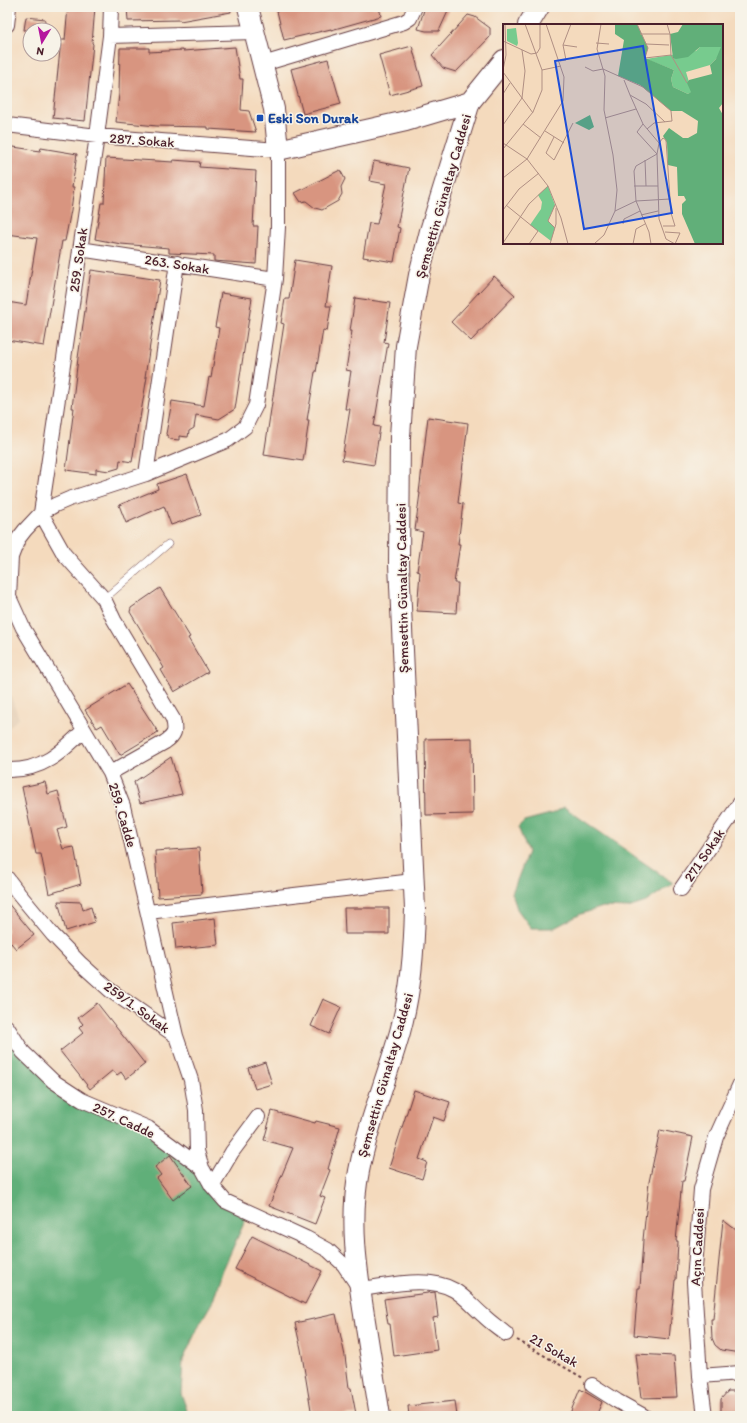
<svg xmlns="http://www.w3.org/2000/svg" width="747" height="1423" viewBox="0 0 747 1423" font-family="Itim,sans-serif">
	<style>
		.built { fill: #e4ccb2 }
		.forest { fill: #61af79; stroke: #566752 }
		.building { fill: #d89580 }
		.lines { fill: none; stroke-linecap: round; stroke-linejoin: round }
		.lane-casing { stroke: #643b41; stroke-width: 8 }
		.street-casing { stroke: #643b41; stroke-width: 16 }
		.secondary-casing { stroke: #643b41; stroke-width: 22 }
		.path { stroke: #643b41; stroke-width: 2; stroke-dasharray: 3 3; stroke-linecap: butt }
		.lane { stroke: #fff; stroke-width: 7 }
		.street { stroke: #fff; stroke-width: 14 }
		.secondary { stroke: #fff; stroke-width: 20 }
		.transit-dot { fill: #1a4fb4; stroke: #f7f3e8; stroke-width: 1.5 }
		.labels { text-anchor: middle; stroke-width: 3; stroke-linejoin: round; paint-order: stroke }
		.transit-label { font-size: 14px; font-weight: bold; fill: #164399; stroke: #f7f3e8; text-anchor: start }
		.street-label { font-size: 14px; fill: #4a1f2b; stroke: #f7f3e8 }
		.inset-road { fill: none; stroke: #b08f83; stroke-width: 1 }
		.view { fill: #1d4ed8; fill-opacity: 0.15; stroke: #1d4ed8; stroke-width: 2 }
		.inset-edge { fill: none; stroke: #4a1f2b; stroke-width: 2 }
	</style>
	<rect width="100%" height="100%" fill="#f7f3e8"/>
	<filter id="ink" filterUnits="userSpaceOnUse"><feTurbulence type="fractalNoise" baseFrequency=".025" numOctaves="2"/><feDisplacementMap in="SourceGraphic" scale="8" xChannelSelector="R" yChannelSelector="G"/><feConvolveMatrix kernelMatrix="1 2 1 2 8 2 1 2 1" color-interpolation-filters="sRGB"/></filter>
	<filter id="wash" filterUnits="userSpaceOnUse"><feTurbulence type="fractalNoise" baseFrequency=".012" numOctaves="4" result="noise"/><feDisplacementMap in="SourceGraphic" scale="16" xChannelSelector="R" yChannelSelector="G"/><feGaussianBlur stdDeviation="0.9" result="paint"/><feColorMatrix in="noise" values="0 0 0 0 0 0 0 0 0 0 0 0 0 0 0 0 0 1.4 0 .05"/><feComposite in="paint" operator="in"/></filter>
	<g filter="url(#wash)">
		<rect width="100%" height="100%" fill="#f4dabd"/>
		<path class="built" d="M7,686L19,718L7,729Z"/>
		<path class="forest" d="M564,807L673,883L646,902L628,908L603,907L581,914L554,928H531L517,909L512,893L528,852L518,827L524,821L554,813Z
			M7,1027L53,1081L148,1128L212,1186L249,1212L222,1272L213,1301L200,1323L183,1360L181,1393L189,1416H7Z"/>
		<g id="blocks">
			<path class="building" d="M68,7H95L92,43L93,44L85,121L53,118L61,40H65Z
				M127,7H230L231,12L180,21V20L128,21Z
				M276,7H379L381,16L331,30V29L284,40Z
				M425,7H450L439,31H426L418,29Z
				M468,15L475,17L490,28V37L456,72L443,68L432,55Z
				M26,17L45,19L44,30H24Z
				M412,46L423,86L390,95L379,55Z
				M235,47L240,79H243L241,110L249,111L256,132L208,129V127L157,126L116,122L119,94L120,48H149V52L183,50V51Z
				M328,59L341,104L303,114L291,69Z
				M7,146L40,151L41,148L77,154L72,187H74L71,210L65,241H62L44,346L7,340V302L26,305L37,238L7,234Z
				M106,158L173,162V160L200,162L199,167L256,171L253,226H258L256,264L214,261V255L169,253V248L121,244L95,239L101,203H104Z
				M374,161L409,168L397,227L400,228L394,262L363,257L369,223L377,224L386,184L370,181Z
				M340,170L345,179L341,187L342,194L338,201L322,210L315,208L306,201L301,202L295,193Z
				M295,260L332,266L326,306H331L327,331L323,330L316,372H315L307,420H309L303,461L264,455L284,324L281,323L285,299H289Z
				M91,270L160,280L145,377H147L140,418H139L132,462L120,460L119,468L109,471L96,469V474L66,470L74,408H72L78,358Z
				M494,276L515,295L471,341L451,322Z
				M221,293L252,298L235,409L219,419L196,415L194,428L189,431L188,437L179,436V440L170,439L166,434L172,401L204,406L209,377L211,378L219,328L215,327Z
				M355,298L390,303L384,342L388,343L374,426L380,427L374,465L342,460L350,409H345L351,371L346,370L352,331H350Z
				M428,417L468,423L458,503L463,504L458,544H460L454,583H458L456,613L417,611L420,572L417,571L423,532L415,530L420,493H419Z
				M187,474L201,515L171,525L164,506L126,523L119,505L158,489L157,484Z
				M160,588L190,637L188,638L208,672L174,692L161,670L164,668L130,612L131,608Z
				M127,684L158,732L120,755L102,725L97,728L85,710Z
				M472,738L473,814L426,815L425,739Z
				M171,757L182,794L140,803L134,782Z
				M45,782L48,794L58,791L67,827L57,830L63,849L74,847L81,884L49,894L41,854H36L22,787Z
				M199,848L202,894L158,897L155,851Z
				M58,901L81,902L83,910L91,907L95,922L66,931Z
				M7,902L34,935L16,949L11,943L7,947Z
				M344,908H389V934H345Z
				M215,918L218,945L176,949L173,923Z
				M323,999L341,1007L329,1034L311,1026Z
				M97,1003L145,1064L126,1079L121,1072L117,1075L113,1070L90,1089L60,1051L83,1033L79,1028L83,1024L78,1018Z
				M265,1062L272,1084L255,1089L248,1068Z
				M414,1090L450,1102L444,1121L433,1117L419,1159L427,1162L422,1179L389,1168Z
				M272,1111L315,1123L316,1121L340,1127L328,1169L330,1170L320,1196L325,1198L315,1224L269,1206L293,1148L264,1140Z
				M660,1130L693,1137L684,1181H682L676,1241H678L676,1280H675L669,1339L634,1335L638,1288H640L643,1240L649,1182Z
				M170,1155L192,1186L173,1200L157,1178L161,1175L155,1167Z
				M723,1220L740,1233V1353L721,1350L715,1345L712,1338L711,1319H713Z
				M252,1236L322,1271L305,1304L235,1269Z
				M435,1292L438,1317L433,1318L437,1350L394,1356L390,1324H388L384,1299Z
				M336,1314L345,1356L349,1388H351L356,1414L312,1416L301,1349L295,1323Z
				M636,1354L674,1356L677,1397L641,1398Z
				M580,1389L602,1402L596,1416H569Z
				M728,1391H740V1416H721V1399Z
				M455,1401L457,1416H409L408,1406Z"/>
		</g>
	</g>
	<g filter="url(#ink)">
		<use href="#blocks" fill-opacity="0" stroke="#643b41" stroke-width="1"/>
		<g class="lines">
			<g class="lane-casing">
				<path id="lane" d="M104,599L168,544"/>
			</g>
			<g class="street-casing">
				<path id="street" d="M7,25L9,7
					M110,36L255,32
					M263,64L404,22L410,18L415,7
					M7,125L97,136L278,150V227L275,279L256,405L245,427L228,440L146,474L69,499L55,505L41,513L25,530L18,539L11,557L9,597
					M80,249L275,279
					M146,474L177,263
					M41,513L97,136L110,36L111,7
					M41,513L64,554L104,599L114,620L173,719C176,731 175,735 165,742L110,773
					M7,599L9,597L23,628L110,773L123,806L176,1036
					M7,770C42,771 61,753 84,730
					M7,878L19,894L53,935L81,964L111,991L176,1036L191,1080L196,1110L197,1151L202,1168
					M681,889L740,803
					M148,912L413,881
					M7,1027L23,1052L53,1081L82,1100L148,1128L202,1168L212,1186L225,1201L306,1238L328,1250L344,1265L360,1289C388,1286 428,1275 454,1290C466,1297 474,1308 484,1316C491,1323 499,1328 506,1334
					M212,1186L232,1152L258,1117
					M700,1376L740,1373
					M592,1385L617,1401L644,1416
					M705,1416L700,1376L694,1282L701,1189L716,1137L740,1084"/>
			</g>
			<g class="secondary-casing">
				<path id="secondary" d="M248,7L274,109L278,150L406,121L470,102
					M528,25L539,7
					M380,1416C375,1384 370,1352 365,1321C357,1271 349,1220 359,1171C368,1123 387,1078 400,1032C411,991 414,952 415,909L399,564L400,437L406,346L419,275L430,231L470,102L504,60"/>
			</g>
			<path class="path" d="M517,1340L583,1378"/>
			<use href="#lane" class="lane"/>
			<use href="#street" class="street"/>
			<use href="#secondary" class="secondary"/>
		</g>
	</g>
	<rect class="transit-dot" x="256" y="114" width="8" height="8" rx="2"/>
	<g class="labels">
		<g class="transit-label">
			<text x="268" y="123">Eski Son Durak</text>
		</g>
		<g class="street-label">
			<text transform="translate(142 140) rotate(4)" y="5">287. Sokak</text>
			<text transform="translate(443 196) rotate(-74)" y="5">Şemsettin Günaltay Caddesi</text>
			<text transform="translate(78 260) rotate(-82)" y="5">259. Sokak</text>
			<text transform="translate(177 264) rotate(9)" y="5">263. Sokak</text>
			<text transform="translate(402 588) rotate(-91)" y="5">Şemsettin Günaltay Caddesi</text>
			<text transform="translate(123 815) rotate(73)" y="5">259. Cadde</text>
			<text transform="translate(704 855) rotate(-56)" y="5">271 Sokak</text>
			<text transform="translate(137 1007) rotate(36)" y="5">259/1. Sokak</text>
			<text transform="translate(385 1075) rotate(-74)" y="5">Şemsettin Günaltay Caddesi</text>
			<text transform="translate(124 1120) rotate(25)" y="5">257. Cadde</text>
			<text transform="translate(697 1247) rotate(-87)" y="5">Açın Caddesi</text>
			<text transform="translate(554 1350) rotate(30)" y="5">21 Sokak</text>
		</g>
	</g>
	<g transform="translate(503 24)">
		<rect width="220" height="220" fill="#f4dabd"/>
		<path d="M13,4L15,19L14,22L4,17V5ZM217,22L219,24L215,33L207,41L183,48L189,68L185,70L170,63L168,55L171,46L143,35L193,27L197,23ZM45,162L52,181L45,197L52,204L48,217L27,201L38,185L39,178L35,171Z" fill="#77cb8e"/>
		<path d="M112,0H134L145,24L142,34L171,46L168,55L170,63L185,70L188,68L184,59L186,56L209,50L207,41L213,35L218,23H197L185,33L173,35L170,34L167,10L175,8L180,0H220V79L216,84L220,91V220H192L179,190V180L183,176L181,172H175L174,143L165,141L164,119L160,112L166,104L180,114H185L194,109L195,97L179,87H168L137,61L115,52L121,16L112,10ZM87,91L91,103L86,106L72,99Z" fill="#61af79"/>
		<path class="inset-road" d="M134,0L145,24L142,34L168,31M164,0L167,10L168,31L184,59M137,10H167M0,17L28,30L34,29L37,24V0M93,19L106,20M143,20L166,21M60,21L74,23M57,37L63,36L60,21L68,0M82,43L90,47L100,45L140,63L168,87L169,97L151,99L144,105M0,46L3,31L2,0M39,46L58,42M0,48L30,89M121,56L127,71L143,80L162,98M0,70L7,59M127,71L140,100L156,119L160,114L163,116L168,189L172,202H160M102,94L133,85M20,100L38,114M140,100L134,108L154,130M0,101L19,74L22,47L19,26M42,107L61,119M51,113L43,129L51,136L70,99M0,119L24,135L45,162L58,194L65,220M0,125L30,88L39,66V46L22,0M154,130L156,195L163,215L172,220M142,136L143,162M0,154L24,135L60,77L61,53L43,0M131,162H155M3,181L35,207L26,220M52,181L45,197L52,204M0,186L16,165L36,149M112,187L133,177L167,175M138,191L155,187M120,200L121,195L137,187M162,208L177,209L172,220M0,219L26,180L45,162M47,220L53,200V184M91,220L101,211L112,187L114,166L110,131L101,86L102,52L94,25L98,0M130,220L133,205L142,200M148,220L146,208L133,177L131,147L133,142L154,130L156,119"/>
		<path class="view" d="M140,22L169,189L81,205L52,37Z"/>
		<rect width="220" height="220" class="inset-edge"/>
	</g>
	<rect width="747" height="1423" fill="none" stroke="#f7f3e8" stroke-width="24"/>
	<g transform="translate(42 42) rotate(190)"><circle r="19" fill="#f7f3e8" stroke="#b29e9c"/>
	<path d="M0-3L7 15L0 10L-7 15Z" fill="#b5179e"/>
	<text y="-6" font-size="11" font-weight="bold" text-anchor="middle" fill="#4a1f2b">N</text>
	</g>
</svg>
